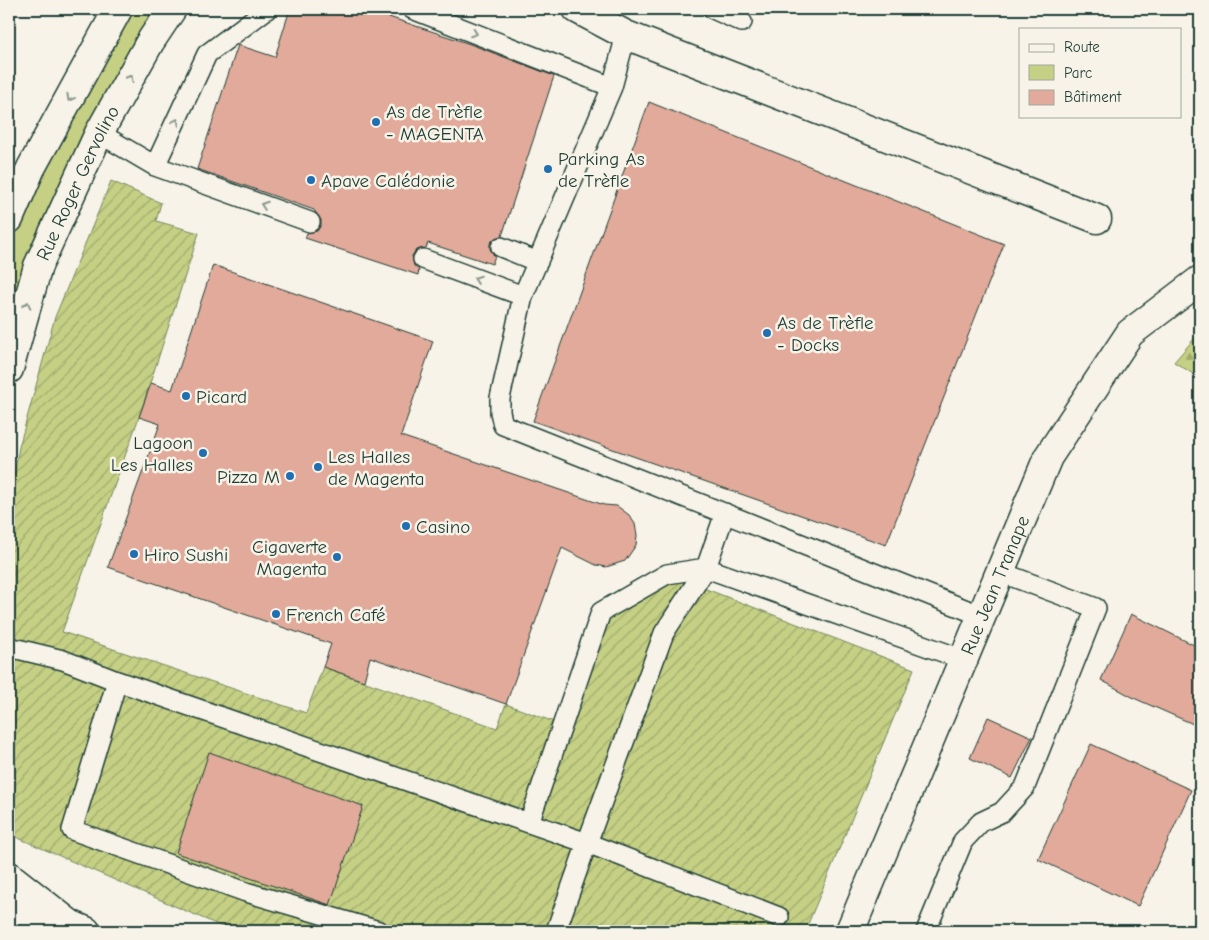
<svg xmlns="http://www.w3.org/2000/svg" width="1209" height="940" viewBox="0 0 1209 940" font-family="'Comic Neue',sans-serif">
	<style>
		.green { fill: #c5d084; stroke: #72865c }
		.forest { fill: url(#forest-firs); stroke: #72865c }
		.garden { fill: url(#garden-furrows); stroke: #72865c }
		.building { fill: #e2aa9a; stroke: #1f3d34 }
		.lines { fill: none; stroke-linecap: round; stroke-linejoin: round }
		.lane-casing { stroke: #1f3d34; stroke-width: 22 }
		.street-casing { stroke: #1f3d34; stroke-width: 31 }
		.secondary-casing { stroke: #1f3d34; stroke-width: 31 }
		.primary-casing { stroke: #1f3d34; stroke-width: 31 }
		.lane { stroke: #f7f3e8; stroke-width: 19 }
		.street { stroke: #f7f3e8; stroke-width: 28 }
		.secondary { stroke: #f7f3e8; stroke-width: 28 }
		.primary { stroke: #f7f3e8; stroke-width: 28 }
		.oneway { stroke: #8b988e }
		.poi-dot { fill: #1f6fb2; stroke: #f7f3e8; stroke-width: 2 }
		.labels { text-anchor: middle; stroke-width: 5; stroke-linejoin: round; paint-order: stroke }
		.poi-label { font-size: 19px; fill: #1f3d34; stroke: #f7f3e8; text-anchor: start }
		.street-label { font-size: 19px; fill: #1f3d34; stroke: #f7f3e8 }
	</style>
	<defs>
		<pattern id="forest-firs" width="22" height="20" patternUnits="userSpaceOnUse" patternTransform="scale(1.25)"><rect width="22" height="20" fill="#c5d084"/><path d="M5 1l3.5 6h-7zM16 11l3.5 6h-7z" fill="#9faa6d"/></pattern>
		<pattern id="garden-furrows" width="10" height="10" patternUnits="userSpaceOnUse" patternTransform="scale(1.25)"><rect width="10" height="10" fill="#c5d084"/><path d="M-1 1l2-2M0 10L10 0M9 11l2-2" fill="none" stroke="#9faa6d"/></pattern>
	</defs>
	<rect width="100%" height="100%" fill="#f7f3e8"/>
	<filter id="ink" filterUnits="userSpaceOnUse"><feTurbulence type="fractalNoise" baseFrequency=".02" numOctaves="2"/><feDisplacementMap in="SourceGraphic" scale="10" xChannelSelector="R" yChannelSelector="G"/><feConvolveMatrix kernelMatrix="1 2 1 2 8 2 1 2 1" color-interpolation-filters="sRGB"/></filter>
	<g filter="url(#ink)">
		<path class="green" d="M118,9H172L99,133L9,369V219Z"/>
		<path class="forest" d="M1200,332V378L1174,362Z"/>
		<path class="garden" d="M111,181L161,203L156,221L199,233L139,417L62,632L306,713L323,667L497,728L506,704L562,725L601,612L667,574L914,669L805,931H232L9,834V506L19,447L55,317Z"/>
		<path class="building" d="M290,9H365L470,44L554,76L502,236L495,238L490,243V249L495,256L492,264L428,243L426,248L416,250L412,256L414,266L419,270L418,275L305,238L307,233L317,231L321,225V220L314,210L197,169L238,45L275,57Z
			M649,102L1004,244L886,545L533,421Z
			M213,265L433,341L401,436L604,505L617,506L629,515L635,524L637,535L636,545L625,561L606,567L596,565L562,548L506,704L370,657L364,681L323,667L331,644L108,567L160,424L139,417L151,383L172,390Z
			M1131,614L1200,648V727L1136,699L1101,680Z
			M988,717L1032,737L1012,778L970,758Z
			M1091,744L1191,790L1138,906L1038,859Z
			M209,752L363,806L330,905L176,853Z"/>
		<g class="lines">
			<g class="lane-casing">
				<path id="lane" d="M412,9L612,87
					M713,9L742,22
					M626,35L612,87L523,296L500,398V412L503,425L982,616
					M99,133L155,166L310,222
					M155,166L207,54L267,9
					M501,247L538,262
					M423,259L523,296
					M9,647L63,660L117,681L72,830L246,892L379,931
					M117,681L587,843L664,633L706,568L951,655
					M529,823L601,612L667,574L706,568L725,513
					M556,931L587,843L779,917
					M926,931L963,841L981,822L1002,812L1025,787L1096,608L1000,572"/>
			</g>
			<g class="street-casing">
				<path id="street" d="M577,9L626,35L1097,219"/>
			</g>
			<g class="secondary-casing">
				<g id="secondary">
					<path d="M9,876L70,924L86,931"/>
					<path d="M9,908L59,921"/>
					<path id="s1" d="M850,931L1048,457L1130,333L1200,280"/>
				</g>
			</g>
			<g class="primary-casing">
				<g id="primary">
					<path d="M9,219L31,168L118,9"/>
					<path id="s2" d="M9,369L38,266L99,133L150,42L172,9"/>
				</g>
			</g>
			<use href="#lane" class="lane"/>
			<use href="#street" class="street"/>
			<use href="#secondary" class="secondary"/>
			<use href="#primary" class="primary"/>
		</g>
		<defs><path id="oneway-chevron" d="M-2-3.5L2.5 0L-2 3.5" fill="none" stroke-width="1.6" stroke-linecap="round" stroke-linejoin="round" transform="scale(1.25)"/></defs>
		<g class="oneway">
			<use href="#oneway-chevron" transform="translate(474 33) rotate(21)"/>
			<use href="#oneway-chevron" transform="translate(130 78) rotate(-60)"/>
			<use href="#oneway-chevron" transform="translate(70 98) rotate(119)"/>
			<use href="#oneway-chevron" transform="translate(176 122) rotate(-65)"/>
			<use href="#oneway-chevron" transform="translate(264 205) rotate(-160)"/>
			<use href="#oneway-chevron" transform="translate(477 279) rotate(-160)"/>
			<use href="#oneway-chevron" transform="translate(27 305) rotate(-74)"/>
		</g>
	</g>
	<g class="poi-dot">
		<circle cx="376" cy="122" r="5"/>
		<circle cx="548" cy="169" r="5"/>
		<circle cx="311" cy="180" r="5"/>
		<circle cx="767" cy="333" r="5"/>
		<circle cx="186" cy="396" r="5"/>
		<circle cx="203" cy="453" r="5"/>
		<circle cx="318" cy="467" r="5"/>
		<circle cx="290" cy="476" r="5"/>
		<circle cx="406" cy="526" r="5"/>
		<circle cx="134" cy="554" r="5"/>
		<circle cx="337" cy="557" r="5"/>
		<circle cx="276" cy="614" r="5"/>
	</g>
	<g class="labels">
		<g class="poi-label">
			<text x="386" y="118">As de Trèfle<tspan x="386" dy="22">- MAGENTA</tspan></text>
			<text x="558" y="165">Parking As<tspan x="558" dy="22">de Trèfle</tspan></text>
			<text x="321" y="187">Apave Calédonie</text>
			<text x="777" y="329">As de Trèfle<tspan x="777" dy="22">- Docks</tspan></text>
			<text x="196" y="403">Picard</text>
			<text x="193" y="449" text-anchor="end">Lagoon<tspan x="193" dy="22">Les Halles</tspan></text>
			<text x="328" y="463">Les Halles<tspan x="328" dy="22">de Magenta</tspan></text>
			<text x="280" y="483" text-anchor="end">Pizza M</text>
			<text x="416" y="533">Casino</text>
			<text x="327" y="553" text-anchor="end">Cigaverte<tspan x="327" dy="22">Magenta</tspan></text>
			<text x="144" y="561">Hiro Sushi</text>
			<text x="286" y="621">French Café</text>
		</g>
		<g class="street-label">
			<text dy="7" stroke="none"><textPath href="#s2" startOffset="199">Rue Roger Gervolino</textPath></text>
			<text dy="7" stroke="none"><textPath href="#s1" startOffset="375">Rue Jean Tranape</textPath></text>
		</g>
	</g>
	<rect width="1209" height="940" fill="none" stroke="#f7f3e8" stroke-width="30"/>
	<rect x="15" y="15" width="1179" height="910" fill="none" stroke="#1f3d34" stroke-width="2" filter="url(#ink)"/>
	<rect x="1019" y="28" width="162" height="90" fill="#f7f3e8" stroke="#a1aaa0"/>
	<rect x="1029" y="44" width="25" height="8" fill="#f7f3e8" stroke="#a1aaa0"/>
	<text x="1064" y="52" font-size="15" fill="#1f3d34">Route</text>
	<rect x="1029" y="65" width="25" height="15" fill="#c5d084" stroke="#a1aaa0"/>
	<text x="1064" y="78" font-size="15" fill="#1f3d34">Parc</text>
	<rect x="1029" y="90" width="25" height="15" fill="#e2aa9a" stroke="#a1aaa0"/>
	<text x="1064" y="102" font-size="15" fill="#1f3d34">Bâtiment</text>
</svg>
